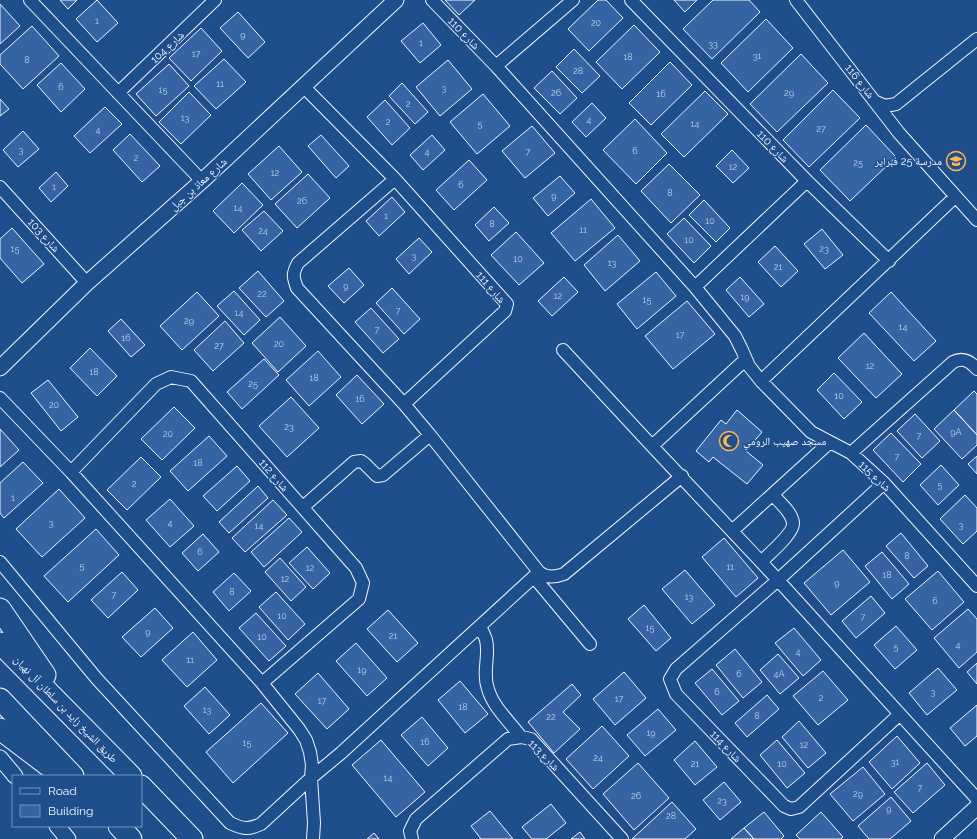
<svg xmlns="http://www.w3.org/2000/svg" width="977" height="839" viewBox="0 0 977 839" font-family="Raleway,'Noto Naskh Arabic',sans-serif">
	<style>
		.building { fill: #3563a3; stroke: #f2f6ff }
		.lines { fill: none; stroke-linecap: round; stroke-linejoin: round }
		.minor-casing { stroke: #f2f6ff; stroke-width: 14 }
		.tertiary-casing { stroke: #f2f6ff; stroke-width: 17 }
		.motorway-casing { stroke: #f2f6ff; stroke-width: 23 }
		.minor { stroke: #1f4e8c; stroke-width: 12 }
		.tertiary { stroke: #1f4e8c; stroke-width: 15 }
		.motorway { stroke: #1f4e8c; stroke-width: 21 }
		.labels { text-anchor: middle; stroke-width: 3; stroke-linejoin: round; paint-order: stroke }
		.number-label { font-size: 9px; fill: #c3d1e8 }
		.street-label { font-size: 11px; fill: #f2f6ff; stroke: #1f4e8c }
		.poi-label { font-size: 11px; fill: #f2f6ff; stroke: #1f4e8c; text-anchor: end }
	</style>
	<rect width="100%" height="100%" fill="#1f4e8c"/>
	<path class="building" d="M60,0H77L68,9Z
		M97,0L118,23L97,42L76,19Z
		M445,0H475L459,15Z
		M598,0H606L623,18L589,51L568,29Z
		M674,0H697L685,12Z
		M713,0H749L760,12L712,59L683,29Z
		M0,4L20,26L0,44Z
		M238,12L265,42L248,58L220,28Z
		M766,19L793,48L748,92L721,63Z
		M423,23L441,45L420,63L401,41Z
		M634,25L660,52L622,89L596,62Z
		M32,26L59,56L23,89L0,64V55Z
		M201,28L222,51L191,81L169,58Z
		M574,49L600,76L582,93L556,67Z
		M801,54L828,83L777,132L750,104Z
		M224,59L246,82L216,109L194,86Z
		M448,60L472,89L440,116L416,87Z
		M670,62L692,85L651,125L629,103Z
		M61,63L85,89L61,112L37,85Z
		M169,64L189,86L156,116L136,94Z
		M552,71L577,98L560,114L534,88Z
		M402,83L428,112L415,124L389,96Z
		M833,90L860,118L809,167L783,140Z
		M705,91L728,114L684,157L661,134Z
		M189,92L211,115L181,144L159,122Z
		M483,94L510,126L477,154L450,122Z
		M0,99L9,109L0,116Z
		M385,100L410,128L392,145L367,117Z
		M592,103L606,118L586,137L572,122Z
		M105,107L122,124L90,153L74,136Z
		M635,119L667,153L636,184L603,150Z
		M866,125L896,157L850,201L820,170Z
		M532,126L555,153L525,178L502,151Z
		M23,131L39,149L18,167L3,150Z
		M130,134L160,166L142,182L113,150Z
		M321,135L349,166L336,178L308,146Z
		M432,135L445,150L423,170L410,155Z
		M279,146L302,172L271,200L248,174Z
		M732,150L749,168L733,183L716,166Z
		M469,160L487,180L454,210L436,190Z
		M669,164L700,195L671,223L641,191Z
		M56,172L68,186L51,202L39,188Z
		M308,174L330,198L297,228L275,204Z
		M560,176L575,193L548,216L533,198Z
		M242,183L263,205L234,233L213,211Z
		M392,197L405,212L379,236L366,221Z
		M591,199L615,228L575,261L551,233Z
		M704,200L730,228L716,242L689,215Z
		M494,207L509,223L489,241L475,225Z
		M264,211L283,231L261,251L242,230Z
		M684,218L711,246L694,263L667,234Z
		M12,228L44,264L22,283L0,258V239Z
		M822,229L843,255L825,269L804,244Z
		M516,232L544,263L519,285L491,255Z
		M618,235L640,261L605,291L584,265Z
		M419,238L432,252L409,274L396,259Z
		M775,246L798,271L781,287L758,262Z
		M349,268L364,285L344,303L328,286Z
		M258,271L284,301L266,317L239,288Z
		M656,272L676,296L637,329L617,304Z
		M564,277L578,292L552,316L538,301Z
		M740,277L764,304L749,317L726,290Z
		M392,288L420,319L404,334L376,303Z
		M234,291L260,320L244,335L217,306Z
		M197,292L219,316L182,350L160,326Z
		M891,292L936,341L914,361L869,313Z
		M687,301L715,334L673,369L645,336Z
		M371,308L399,339L383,353L355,322Z
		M280,317L306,346L278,372L252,343Z
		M121,319L145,345L131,357L108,331Z
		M225,321L244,343L213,371L194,350Z
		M864,333L902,374L876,398L838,358Z
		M90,348L117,376L97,396L70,368Z
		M318,351L341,377L309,406L286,380Z
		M264,359L279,375L242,409L227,392Z
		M834,373L862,402L844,419L817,390Z
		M357,375L384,404L362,424L336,395Z
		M48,380L78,417L61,431L31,393Z
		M974,391L977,394V435L954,410Z
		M291,397L319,428L287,457L259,426Z
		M174,407L195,428L162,460L141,439Z
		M737,410L762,432L746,451L763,465L747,484L713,457L709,462L696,451L721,420L726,424Z
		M954,410L977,435V445L962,459L934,429Z
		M915,414L940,441L922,458L897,431Z
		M0,429L19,450L0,467Z
		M891,433L921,464L903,482L873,450Z
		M209,436L227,456L188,491L170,471Z
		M977,456V474L968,464Z
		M141,457L161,477L127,510L107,490Z
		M23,462L43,483L4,518L0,513V483Z
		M941,465L959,485L938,505L920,485Z
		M237,466L250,481L217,511L203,496Z
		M258,486L268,498L229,533L219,522Z
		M59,489L85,518L42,557L16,529Z
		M965,495L977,508V531L963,544L940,519Z
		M170,499L194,526L170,547L146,520Z
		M273,500L287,515L245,552L232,538Z
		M289,518L302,532L264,567L251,552Z
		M96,529L119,555L68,602L44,576Z
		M901,533L928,566L914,578L886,546Z
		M203,534L219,552L198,571L182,553Z
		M724,538L758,578L736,597L702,557Z
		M307,547L330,573L313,589L289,563Z
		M843,550L870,582L831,615L804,583Z
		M882,552L909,584L892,599L865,566Z
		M280,558L306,587L291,601L265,572Z
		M685,570L715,605L692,624L662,589Z
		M938,571L964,602L932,630L905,599Z
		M122,572L138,590L108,618L91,600Z
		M234,573L251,591L229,611L213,592Z
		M276,592L305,624L288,640L259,607Z
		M871,596L885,613L856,638L842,621Z
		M644,605L671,638L656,651L628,619Z
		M155,608L173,628L141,657L122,637Z
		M968,609L977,619V652L959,668L934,638Z
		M388,610L418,643L397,662L367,629Z
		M256,613L286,646L269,661L239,628Z
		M896,626L917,650L895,669L874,645Z
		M794,628L821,660L803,676L775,643Z
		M193,632L217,660L187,687L162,660Z
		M356,643L387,678L367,696L336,661Z
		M735,649L762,682L743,698L716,665Z
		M778,654L799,678L780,694L760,670Z
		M977,663V684L967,672Z
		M938,668L957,690L927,715L909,693Z
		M712,669L739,701L722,715L695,683Z
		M823,671L848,700L818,725L793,696Z
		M624,672L646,698L615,725L593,699Z
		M318,673L349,709L327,729L295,694Z
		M460,681L488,714L465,733L438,700Z
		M572,684L581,695L563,712L580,729L554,753L528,722Z
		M205,687L230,715L209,734L184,706Z
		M767,695L779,709L747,737L735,723Z
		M261,703L288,733L233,783L206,752Z
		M977,705V736L965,746L950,728Z
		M658,709L676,730L645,756L627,735Z
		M422,717L448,748L428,766L401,735Z
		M799,721L826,753L808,768L782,737Z
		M602,726L629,756L593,789L566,759Z
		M897,736L920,763L892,789L869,762Z
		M381,740L425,792L396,817L352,765Z
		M777,740L805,773L787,788L760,755Z
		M695,741L717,767L695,785L674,760Z
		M638,763L669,798L634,830L603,794Z
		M927,763L945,785L913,813L894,792Z
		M863,767L885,794L853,821L830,794Z
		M724,782L741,802L720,820L703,800Z
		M891,797L911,821L890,839H869L858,826Z
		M672,802L696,829L685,839H632Z
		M551,804L566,823L546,839H532L522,827Z
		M490,811L513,839H481L471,826Z
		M764,812L784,836L781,839H754L744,828Z
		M821,812L843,837L841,839H800L796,835Z
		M744,828L754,839H731Z
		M580,832L585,839H571Z
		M374,833L379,839H367Z"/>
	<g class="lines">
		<g class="minor-casing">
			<path id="minor" d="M30,0L202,181
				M432,0L496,66L695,287L735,336L742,350L749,366L761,381L811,432L851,453L884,483L977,586
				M631,0L807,181L889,261
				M796,0L899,133L977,220
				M496,66L573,0
				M304,87L395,179L507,304L505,311L404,404
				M118,93L215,0
				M876,102L885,106L896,104L977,39
				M395,179L298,263C292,274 293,277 297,288L404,404L430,435L539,572C547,579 556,577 564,574L682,476
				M0,187L87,283
				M695,287L807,181
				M563,350L652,446L778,580L977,799
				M761,381L955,197
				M0,398L71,472L262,683L299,729L306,740L310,752L312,765L311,778L314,823L313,839
				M652,446L746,359
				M851,453L953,362C963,357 970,361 977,369
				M71,472L156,384L171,377L191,381L356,568L363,583L359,599L262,683
				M884,483L778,580L676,669L670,679L676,694L784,806L791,809L799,807L900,714
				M303,507L354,462L361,461L364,463L377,476L383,475L430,435
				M732,531L829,443
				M0,562L97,679L230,823C243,829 248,830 261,824L311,778L341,753L539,572
				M761,562C769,554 794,533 793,523C792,512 779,502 773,495
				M534,577L590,644
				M480,626C482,631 485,636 486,640C490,655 482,672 488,689C493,707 510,722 521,737
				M412,839L410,831L416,819L508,739L521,737L531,739L622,839"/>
		</g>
		<g class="tertiary-casing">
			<path id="tertiary" d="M0,368L87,283L202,181L396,0
				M0,758L15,776
				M57,826L68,839
				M942,839L977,807"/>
		</g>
		<g class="motorway-casing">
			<path id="motorway" d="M0,609L45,675
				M0,643L131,776
				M0,699L73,776
				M0,729L54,770
				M141,786L192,839
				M119,826L131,839"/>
		</g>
		<use href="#minor" class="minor"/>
		<use href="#tertiary" class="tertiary"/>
		<use href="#motorway" class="motorway"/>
	</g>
	<defs>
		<g id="school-ring" transform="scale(1)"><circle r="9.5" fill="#1f4e8c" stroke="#ffb74d" stroke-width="1.5"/><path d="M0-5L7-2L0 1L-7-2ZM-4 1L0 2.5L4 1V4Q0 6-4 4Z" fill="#ffb74d"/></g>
		<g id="mosque-ring" transform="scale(1)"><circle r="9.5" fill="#1f4e8c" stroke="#ffb74d" stroke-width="1.5"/><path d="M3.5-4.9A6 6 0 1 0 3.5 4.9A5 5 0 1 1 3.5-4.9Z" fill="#ffb74d"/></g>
	</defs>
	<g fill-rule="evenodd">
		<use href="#school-ring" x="956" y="161"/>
		<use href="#mosque-ring" x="729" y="441"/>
	</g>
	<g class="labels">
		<g class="number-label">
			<text x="97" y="24">1</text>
			<text x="596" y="26">20</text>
			<text x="243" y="38">9</text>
			<text x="421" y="46">1</text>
			<text x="713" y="47">33</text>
			<text x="196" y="57">17</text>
			<text x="757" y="59">31</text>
			<text x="628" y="60">18</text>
			<text x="27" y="63">8</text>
			<text x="578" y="74">28</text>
			<text x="220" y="87">11</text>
			<text x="61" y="90">6</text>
			<text x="444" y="91">3</text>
			<text x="163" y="93">15</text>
			<text x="556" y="96">26</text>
			<text x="789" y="96">29</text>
			<text x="661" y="97">16</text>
			<text x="408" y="107">2</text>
			<text x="185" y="121">13</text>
			<text x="589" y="123">4</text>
			<text x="388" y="125">2</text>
			<text x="480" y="127">5</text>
			<text x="695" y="127">14</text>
			<text x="821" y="132">27</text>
			<text x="98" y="133">4</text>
			<text x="21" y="153">3</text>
			<text x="635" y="154">6</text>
			<text x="427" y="155">4</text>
			<text x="528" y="155">7</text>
			<text x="136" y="161">2</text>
			<text x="858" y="166">25</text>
			<text x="733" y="170">12</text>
			<text x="275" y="176">12</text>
			<text x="461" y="188">6</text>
			<text x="54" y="190">1</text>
			<text x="670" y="196">8</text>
			<text x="554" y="199">9</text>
			<text x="302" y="204">26</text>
			<text x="238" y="211">14</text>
			<text x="386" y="219">1</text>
			<text x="710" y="224">10</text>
			<text x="492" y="227">8</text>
			<text x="583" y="233">11</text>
			<text x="263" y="234">24</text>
			<text x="689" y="243">10</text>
			<text x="15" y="252">15</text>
			<text x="824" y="252">23</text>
			<text x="414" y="259">3</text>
			<text x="518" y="262">10</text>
			<text x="612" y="266">13</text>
			<text x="778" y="270">21</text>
			<text x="346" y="289">9</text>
			<text x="262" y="297">22</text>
			<text x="558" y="299">12</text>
			<text x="745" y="300">19</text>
			<text x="647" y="303">15</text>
			<text x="398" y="314">7</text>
			<text x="239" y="316">14</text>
			<text x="189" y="324">29</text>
			<text x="903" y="330">14</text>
			<text x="377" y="333">7</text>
			<text x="680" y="338">17</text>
			<text x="126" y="341">16</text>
			<text x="279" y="347">20</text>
			<text x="219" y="349">27</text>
			<text x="870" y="369">12</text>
			<text x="94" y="375">18</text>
			<text x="314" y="381">18</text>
			<text x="253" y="387">25</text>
			<text x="839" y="399">10</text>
			<text x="360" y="402">16</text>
			<text x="54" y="408">20</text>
			<text x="289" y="430">23</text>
			<text x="956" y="435">9A</text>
			<text x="168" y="437">20</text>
			<text x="919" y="439">7</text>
			<text x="897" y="460">7</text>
			<text x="198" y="466">18</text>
			<text x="134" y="487">2</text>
			<text x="940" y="488">5</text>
			<text x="13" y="501">1</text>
			<text x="51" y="526">3</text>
			<text x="170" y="526">4</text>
			<text x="961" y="528">3</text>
			<text x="259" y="529">14</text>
			<text x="200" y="555">6</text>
			<text x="907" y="559">8</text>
			<text x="82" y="569">5</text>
			<text x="730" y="570">11</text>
			<text x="310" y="571">12</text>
			<text x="887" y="578">18</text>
			<text x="285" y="582">12</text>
			<text x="837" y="586">9</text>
			<text x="232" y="595">8</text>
			<text x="114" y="598">7</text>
			<text x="689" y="600">13</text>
			<text x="935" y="604">6</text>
			<text x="282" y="619">10</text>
			<text x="863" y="620">7</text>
			<text x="650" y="631">15</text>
			<text x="148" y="635">9</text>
			<text x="393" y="639">21</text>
			<text x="262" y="640">10</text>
			<text x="958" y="648">4</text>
			<text x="896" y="650">5</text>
			<text x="798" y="655">4</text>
			<text x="190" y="663">11</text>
			<text x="362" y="673">19</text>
			<text x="739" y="677">6</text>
			<text x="779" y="677">4A</text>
			<text x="717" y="695">6</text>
			<text x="933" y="695">3</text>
			<text x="821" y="701">2</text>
			<text x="619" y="702">17</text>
			<text x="322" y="704">17</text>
			<text x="463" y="710">18</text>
			<text x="207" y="713">13</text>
			<text x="757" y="719">8</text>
			<text x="551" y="720">22</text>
			<text x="651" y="736">19</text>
			<text x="425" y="745">16</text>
			<text x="247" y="746">15</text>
			<text x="804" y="748">12</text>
			<text x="598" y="761">24</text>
			<text x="895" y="765">31</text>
			<text x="695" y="767">21</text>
			<text x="782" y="767">10</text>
			<text x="388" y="781">14</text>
			<text x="920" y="791">7</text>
			<text x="858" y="797">29</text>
			<text x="636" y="799">26</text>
			<text x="722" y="804">23</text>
			<text x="889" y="812">9</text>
			<text x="671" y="819">28</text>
		</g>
		<g class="street-label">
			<text transform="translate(464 33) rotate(46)" y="4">شارع 110</text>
			<text transform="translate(167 47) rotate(-43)" y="4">شارع 104</text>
			<text transform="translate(860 81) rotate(52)" y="4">شارع 116</text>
			<text transform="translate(773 146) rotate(46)" y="4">شارع 110</text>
			<text transform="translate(198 184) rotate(-42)" y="4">شارع معاذ بن جبل</text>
			<text transform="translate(44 235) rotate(48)" y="4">شارع 103</text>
			<text transform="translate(491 287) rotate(49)" y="4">شارع 111</text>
			<text transform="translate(274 475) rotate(49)" y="4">شارع 112</text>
			<text transform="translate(875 476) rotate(43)" y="4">شارع 115</text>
			<text transform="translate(66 709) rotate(46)" y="4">طريق الشيخ زايد بن سلطان آل نهيان</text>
			<text transform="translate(726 746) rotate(46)" y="4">شارع 114</text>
			<text transform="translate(544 755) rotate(45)" y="4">شارع 113</text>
		</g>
		<g class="poi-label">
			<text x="942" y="165">مدرسة 25 فبراير</text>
			<text x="743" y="445" text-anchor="start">مسجد صهيب الرومي</text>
		</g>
	</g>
	<rect x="12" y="775" width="130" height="52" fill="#1f4e8c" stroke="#7391ba"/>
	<rect x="20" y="788" width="20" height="6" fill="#1f4e8c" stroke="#7391ba"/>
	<text x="48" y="795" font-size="12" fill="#f2f6ff">Road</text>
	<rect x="20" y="805" width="20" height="12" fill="#3563a3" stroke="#7391ba"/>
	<text x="48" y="815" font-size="12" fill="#f2f6ff">Building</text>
</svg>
